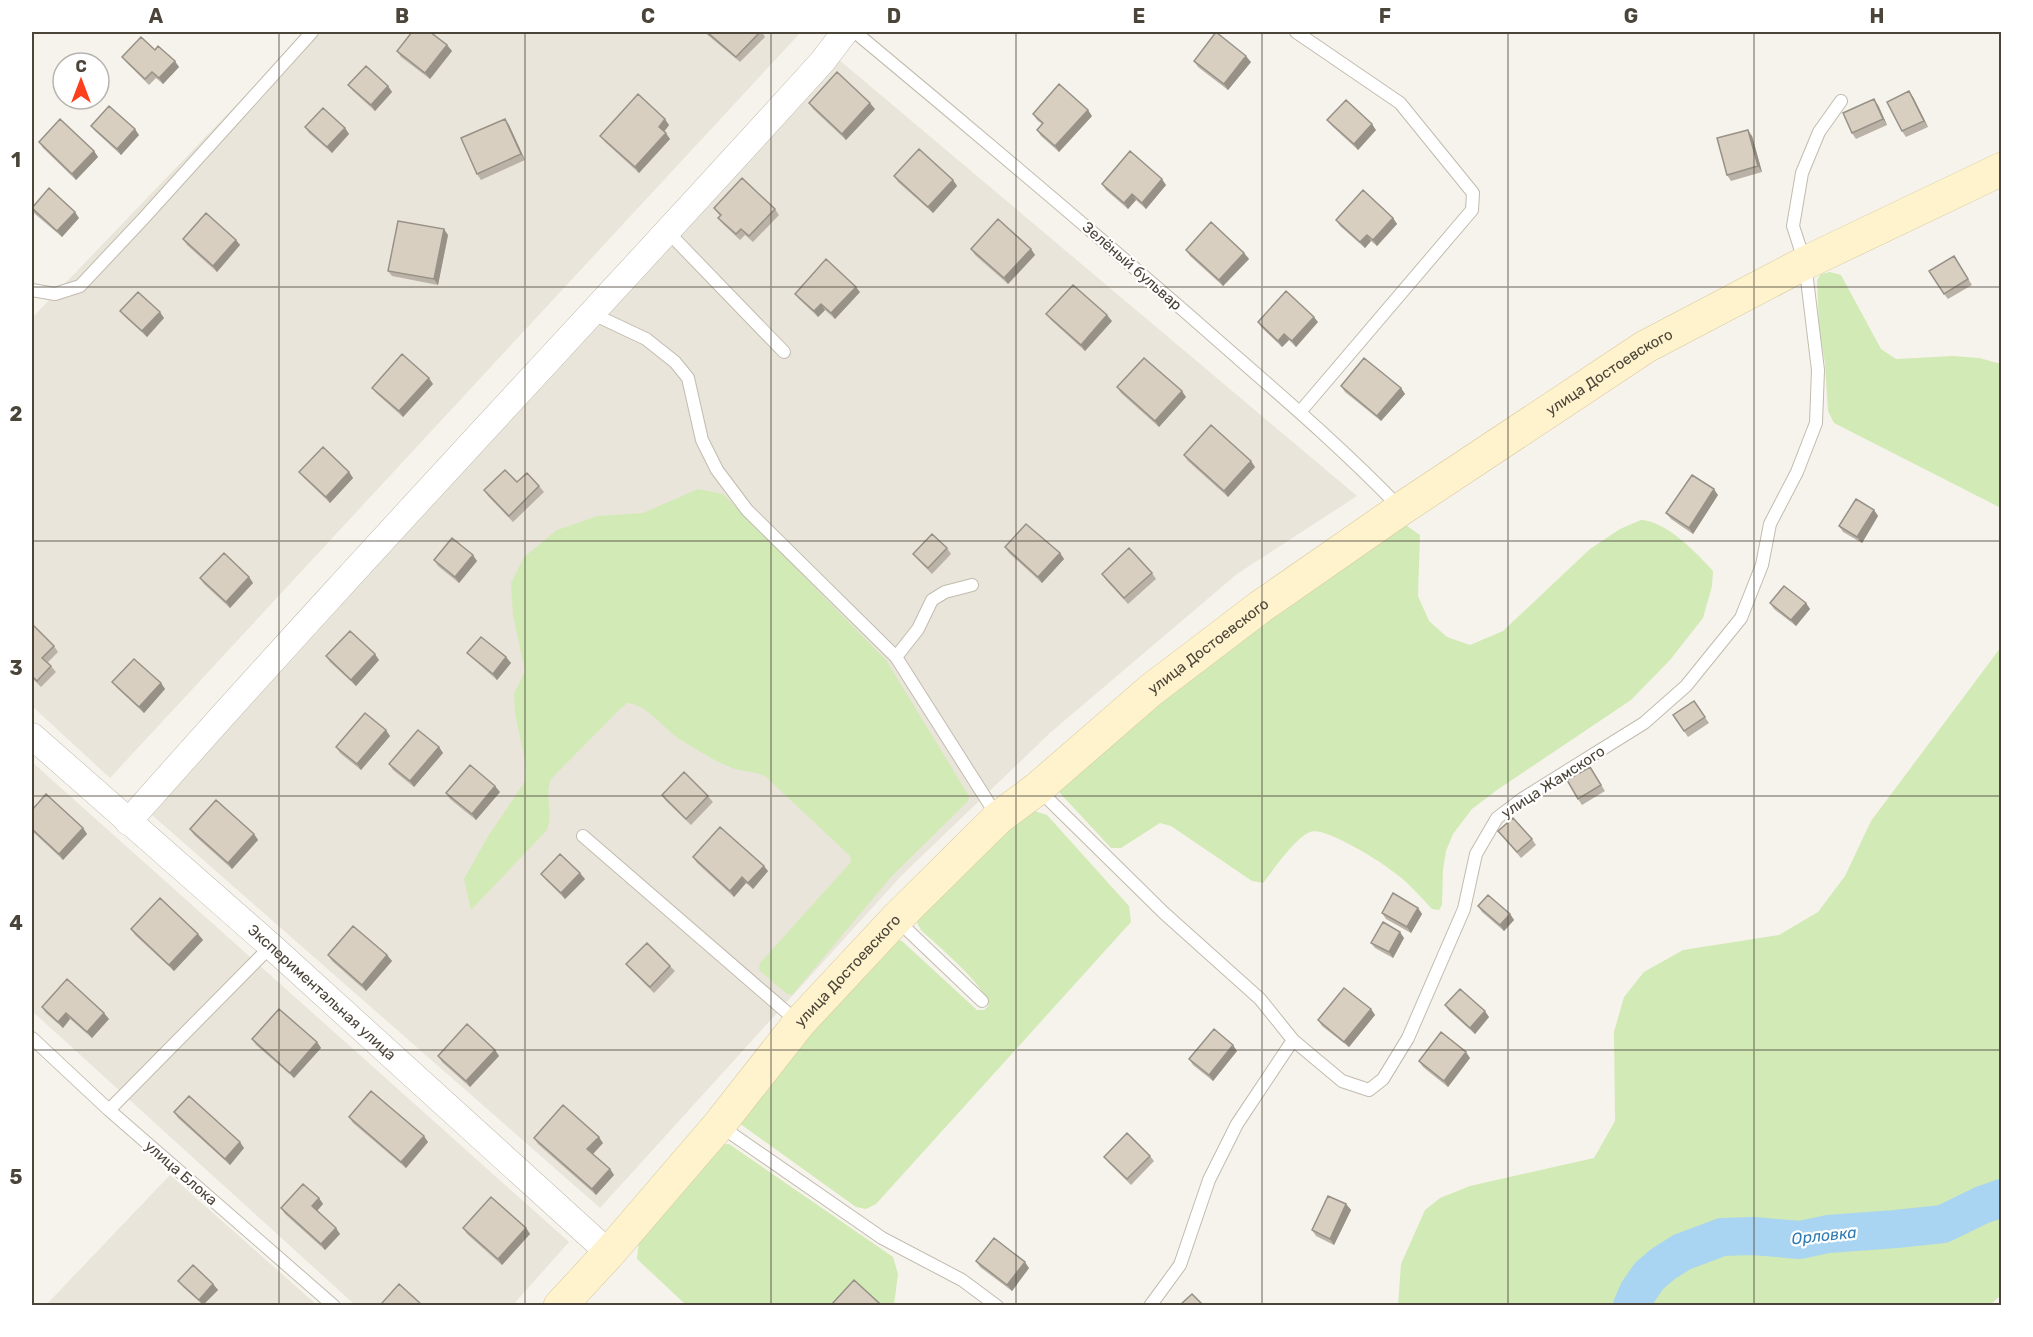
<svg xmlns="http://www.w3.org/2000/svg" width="2033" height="1337" viewBox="0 0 2033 1337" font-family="Rubik,sans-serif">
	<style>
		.residential { fill: #eae5da }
		.green { fill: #d2eab5 }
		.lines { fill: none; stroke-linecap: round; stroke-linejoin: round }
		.river { stroke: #a9d4f2; stroke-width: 38 }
		.service-casing { stroke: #c2bbae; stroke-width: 14 }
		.minor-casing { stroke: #c2bbae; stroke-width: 27 }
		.secondary-casing { stroke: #d6c79b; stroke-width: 34 }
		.service { stroke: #fff; stroke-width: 12 }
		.minor { stroke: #fff; stroke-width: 26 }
		.secondary { stroke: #fff3cd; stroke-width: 33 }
		.wall { fill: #bab2a6 }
		.shaded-wall { fill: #979187 }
		.building { fill: #d8cfc1; stroke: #979187; stroke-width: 1.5 }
		.grid { fill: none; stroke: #4b4439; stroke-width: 1.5; stroke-opacity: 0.55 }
		.labels { text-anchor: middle; stroke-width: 4.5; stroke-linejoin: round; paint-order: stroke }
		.street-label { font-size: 15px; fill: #4b4439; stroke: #fff }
		.water-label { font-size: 16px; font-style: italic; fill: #2e7ab2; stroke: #fff }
		.neatline { fill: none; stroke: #4b4439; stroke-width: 2 }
		.grid-label { font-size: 20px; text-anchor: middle; font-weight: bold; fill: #4b4439 }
	</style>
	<rect width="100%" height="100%" fill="#f6f3ec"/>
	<path class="residential" d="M306,32H801L110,778L32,706V318Z
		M838,59L1357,496L1237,574L1051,732L902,875L600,1208L144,808Z
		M32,762L569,1242L513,1305H355L32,1011Z
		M170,1175L317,1305L45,1306Z"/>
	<path class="green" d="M1830,272L1841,275L1881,349L1896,359L1953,356L1979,358L2001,364V508L1834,423L1828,411L1825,363L1819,328L1817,280L1821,274Z
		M698,489L723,494L886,660L969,796L968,801L891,877L792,995L787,994L759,970L760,963L851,862L850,856L766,777C757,771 745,772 735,769C716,762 697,750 681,740C663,729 649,705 627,703L619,710L551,779C544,799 554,810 547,830L471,910L464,879L487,838L526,780L525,760L515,714L514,694L525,671L513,615L511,583L524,557L557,530L598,516L643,513Z
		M1641,520C1666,521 1697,553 1713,571L1712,586L1703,618L1670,660L1631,700L1497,790L1472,809L1453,834L1446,851L1443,870L1442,905L1439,910L1432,909C1420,896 1407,881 1392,871C1380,861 1324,826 1310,832C1294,839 1275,868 1263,883L1252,881L1171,826L1160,823L1121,848H1111L1059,792L1068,774L1287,604L1404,524L1420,535L1418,596L1429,621L1447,637L1470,645L1503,631L1590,549L1620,529Z
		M2001,647V1295L1989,1306L1398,1305L1401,1264L1425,1210L1440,1198L1470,1186L1594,1158L1615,1121L1614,1032L1624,997L1644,972L1683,950L1779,935L1818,912L1845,876L1871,821Z
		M1031,810L1047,815L1129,906L1131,922L876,1204L866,1209L856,1207L739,1123L741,1106L896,939L902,941L977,1010H984L989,1005C983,983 939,947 921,930L917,923L919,918L1016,818Z
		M729,1144L893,1257L898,1274L894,1305H686L637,1259L639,1240L715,1145Z"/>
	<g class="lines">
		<path class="river" d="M1632,1306L1638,1292L1649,1276L1663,1264L1682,1252L1722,1237L1753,1236L1800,1240L1828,1234L1896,1229L1943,1224L1982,1205L2002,1198"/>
		<g class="service-casing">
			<path id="service" d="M855,32C968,126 1079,220 1190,316C1261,379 1335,440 1400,508
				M1296,32L1400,103L1473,193L1472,210L1300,412
				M668,232L784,352
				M32,290L55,294L80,286L143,219L312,32
				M593,314L646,339L675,362L688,378L702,440L717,470L747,510L896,657L997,816
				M896,657L918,629L932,600L945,592L972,585
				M1038,789L1164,913L1260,999L1293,1040
				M583,836L798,1022
				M898,921L982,1001
				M32,1038L109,1110L334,1306
				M109,1110L271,946
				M719,1125L882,1238L962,1280L997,1306
				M1150,1306L1180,1265L1209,1180L1237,1124L1293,1040L1342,1081L1369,1090L1383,1079L1408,1038L1464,909L1476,854L1497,818L1522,799L1644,723L1686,686L1741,618L1762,565L1770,524L1797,472L1816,423L1818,370L1805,263L1793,226L1802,173L1819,132L1841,101"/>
		</g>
		<g class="minor-casing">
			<g id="minor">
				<path id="s1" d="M32,736L271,946L609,1253"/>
				<path d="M128,822C355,565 592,316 822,62L845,32"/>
			</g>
		</g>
		<g class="secondary-casing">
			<g id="secondary">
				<path id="s2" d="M560,1306L609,1253L719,1125L799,1023L896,919L998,818L1037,789L1151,690L1260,607L1401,509L1645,347L1805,263L2002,169"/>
			</g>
		</g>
		<use href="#service" class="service"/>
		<use href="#minor" class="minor"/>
		<use href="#secondary" class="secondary"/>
	</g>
	<path class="wall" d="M704,32H762L765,37L740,62Z
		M447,45L452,51L430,79L401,57L397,51Z
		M155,50L179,67L163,84L156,78L149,85L127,63L122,57Z
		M1194,61L1251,62L1228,90L1198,67Z
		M348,85L388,86L392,92L375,111L353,91Z
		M1913,97L1928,127L1906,137L1902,131Z
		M809,103L875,109L846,140L813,109Z
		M1878,105L1887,125L1856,139L1852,133Z
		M1033,114L1092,116L1059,152L1041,136L1037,130L1042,124L1037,120Z
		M1327,120L1376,130L1358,150L1332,126Z
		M509,125L525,160L481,180L477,174Z
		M669,125L664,132L670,139L639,173L605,142L600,136Z
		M91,126L139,135L121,155L95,131Z
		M305,127L345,128L349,134L332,153L309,133Z
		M1752,136L1762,172L1731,181L1727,175Z
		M39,142L94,151L98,157L76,180L43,148Z
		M894,176L953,180L957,186L933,213L898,182Z
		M1102,184L1166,185L1146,209L1136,200L1128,209L1106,190Z
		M714,208L775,209L779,215L753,242L745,235L740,240L723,224L718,218L720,216Z
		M32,209L79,218L62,237L35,214Z
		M1393,218L1397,224L1377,246L1371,241L1365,248L1340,226L1336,220Z
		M448,235L438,285L392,276L388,271Z
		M183,239L236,240L240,245L217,272L187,245Z
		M971,249H1031L1035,255L1008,284L975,255Z
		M1186,250L1244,253L1249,259L1223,286L1190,256Z
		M1954,256L1972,285L1948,299L1944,294Z
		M860,292L835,319L825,310L818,317L799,299L795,294Z
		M120,311L164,318L147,337L125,317Z
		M1046,314L1112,321L1085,351L1051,320Z
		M1258,322H1318L1296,347L1289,340L1282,347L1262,328Z
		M433,384L403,417L377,394L372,388Z
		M1341,386L1401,388L1405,394L1381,421L1345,392Z
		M1117,387L1186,397L1159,427L1121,393Z
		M1184,455L1255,467L1228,497L1188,461Z
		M299,472H349L353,478L330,503L304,478Z
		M539,486L544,492L513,522L488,496L484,490Z
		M1718,495L1693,534L1671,519L1666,513Z
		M1874,510L1878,516L1862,543L1843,532L1839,526Z
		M1005,547L1060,553L1064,559L1042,583L1009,553Z
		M947,548L951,554L932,574L918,560L913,554Z
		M434,560L477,561L459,583L438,566Z
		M1152,573L1156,579L1128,604L1106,580L1102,574Z
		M249,577L253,583L230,608L204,584L200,578Z
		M1770,603H1806L1810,609L1796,626L1774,609Z
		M32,624L54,646L58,652L48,662L51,666L56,672L41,687L32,678Z
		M467,653L506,657L511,663L497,680L472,658Z
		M326,656L379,660L356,686L330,662Z
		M112,682L161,683L165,689L144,713L117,688Z
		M1694,701L1709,723L1688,737L1673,715Z
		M390,736L361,770L340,753L336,747Z
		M439,747L443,753L414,787L393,770L389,764Z
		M1590,767L1605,791L1582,805L1578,799Z
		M500,792L476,820L450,799L446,793Z
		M662,795L708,796L713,802L691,825L666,801Z
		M32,810L83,828L87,834L63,860L32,831Z
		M190,829L254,834L258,840L232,869L194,835Z
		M1498,831L1532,839L1536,845L1521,858Z
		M693,857L768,871L753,889L746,883L734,897L697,863Z
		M541,874L585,879L565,899L546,880Z
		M1478,906L1510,914L1514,920L1504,931L1482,912Z
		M1418,908L1422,914L1411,933L1386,919L1382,913Z
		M131,929L198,934L203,940L174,971L135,935Z
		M1404,938L1393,958L1375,948L1371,943Z
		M328,955H387L392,961L366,991L332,961Z
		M626,964L670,966L675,971L654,993L631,970Z
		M1445,1005L1489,1017L1475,1034L1449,1011Z
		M42,1007L109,1019L92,1038L70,1019L63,1028L46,1013Z
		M1371,1009L1375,1015L1349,1047L1322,1026L1318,1020Z
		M252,1039L317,1042L321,1048L294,1078L256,1045Z
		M495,1050L499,1056L470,1087L442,1062L438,1056Z
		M1237,1051L1213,1081L1193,1065L1189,1059Z
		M1470,1058L1448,1087L1423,1067L1419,1061Z
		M174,1112L244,1148L230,1165L178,1118Z
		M349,1117L428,1142L406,1168L353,1123Z
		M534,1138L603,1143L593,1154L610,1169L614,1175L596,1195L538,1144Z
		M1150,1156L1154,1161L1131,1185L1108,1162L1104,1157Z
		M319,1198L323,1204L317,1211L340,1234L325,1250L285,1214L281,1208Z
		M1346,1204L1351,1210L1334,1245L1316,1236L1312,1230Z
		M463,1228H526L530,1234L502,1265L467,1234Z
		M976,1261L1029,1268L1012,1291L980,1267Z
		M178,1281L213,1284L218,1290L203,1305L183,1287Z"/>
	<path class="shaded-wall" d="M447,45L452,51L430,79L425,73Z
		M1246,56L1251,62L1228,90L1224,84Z
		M175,61L179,67L163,84L159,78Z
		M388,86L392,92L375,111L371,105Z
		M1909,91L1913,97L1928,127L1924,121Z
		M1874,99L1878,105L1887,125L1883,119Z
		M870,103L875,109L846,140L842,134Z
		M1088,110L1092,116L1059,152L1055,146Z
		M505,119L509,125L525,160L521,154Z
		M665,119L669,125L663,133L659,127Z
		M1372,124L1376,130L1358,150L1354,144Z
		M345,128L349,134L332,153L327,147Z
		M135,129L139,135L121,155L117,149Z
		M1748,130L1752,136L1762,172L1758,166Z
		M666,133L670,139L639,173L635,167Z
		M94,151L98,157L76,180L72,174Z
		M1162,179L1166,185L1146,209L1142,203Z
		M953,180L957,186L933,213L928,207Z
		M1132,194L1136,200L1128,209L1124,203Z
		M75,212L79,218L62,237L57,231Z
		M1393,218L1397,224L1377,246L1373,240Z
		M444,229L448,235L438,285L434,279Z
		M1367,235L1371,241L1365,248L1360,242Z
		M236,240L240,245L217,272L213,266Z
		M1031,249L1035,255L1008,284L1004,278Z
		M1244,253L1249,259L1223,286L1219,280Z
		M856,287L860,292L835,319L831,313Z
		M821,304L825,310L818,317L814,311Z
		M160,312L164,318L147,337L142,331Z
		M1107,315L1112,321L1085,351L1081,345Z
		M1314,317L1318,322L1296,347L1292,341Z
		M1284,334L1289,340L1282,347L1278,341Z
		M429,378L433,384L403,417L399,411Z
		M1401,388L1405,394L1381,421L1377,416Z
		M1182,391L1186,397L1159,427L1155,421Z
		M1251,461L1255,467L1228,497L1224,491Z
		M349,472L353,478L330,503L326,497Z
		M1714,489L1718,495L1693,534L1689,528Z
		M1874,510L1878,516L1862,543L1857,537Z
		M1060,553L1064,559L1042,583L1038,577Z
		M473,555L477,561L459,583L455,577Z
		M249,577L253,583L230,608L226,602Z
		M1806,603L1810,609L1796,626L1791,620Z
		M375,654L379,660L356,686L351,680Z
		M506,657L511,663L497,680L493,674Z
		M161,683L165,689L144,713L139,707Z
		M386,730L390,736L361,770L357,764Z
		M439,747L443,753L414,787L410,781Z
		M495,786L500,792L476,820L472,814Z
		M83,828L87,834L63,860L59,854Z
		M254,834L258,840L232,869L228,863Z
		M764,866L768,871L753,889L748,883Z
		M580,873L585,879L565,899L561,893Z
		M742,877L746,883L734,897L730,891Z
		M1418,908L1422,914L1411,933L1407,927Z
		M1510,914L1514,920L1504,931L1500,925Z
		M1400,932L1404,938L1393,958L1389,952Z
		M198,934L203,940L174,971L169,965Z
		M387,955L392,961L366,991L362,985Z
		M1371,1009L1375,1015L1349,1047L1344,1042Z
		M1485,1011L1489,1017L1475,1034L1470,1028Z
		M66,1013L70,1019L63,1028L58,1022Z
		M104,1013L109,1019L92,1038L87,1032Z
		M317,1042L321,1048L294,1078L290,1073Z
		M1233,1045L1237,1051L1213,1081L1209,1075Z
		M495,1050L499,1056L470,1087L466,1081Z
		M1466,1052L1470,1058L1448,1087L1444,1081Z
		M424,1136L428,1142L406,1168L401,1162Z
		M599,1137L603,1143L592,1155L587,1149Z
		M240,1142L244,1148L230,1165L225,1159Z
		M610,1169L614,1175L596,1195L592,1189Z
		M319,1198L323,1204L316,1212L312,1206Z
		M1346,1204L1351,1210L1334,1245L1330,1239Z
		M336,1228L340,1234L325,1250L321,1244Z
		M526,1228L530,1234L502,1265L498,1259Z
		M1025,1262L1029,1268L1012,1291L1007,1285Z
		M213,1284L218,1290L203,1305L199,1300Z"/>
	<path class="building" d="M412,32H430L447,45L425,73L397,51Z
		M707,32H760L736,57Z
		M1216,32L1246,56L1224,84L1194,61Z
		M141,37L155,50L158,46L175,61L159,78L152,72L145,79L122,57Z
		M366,66L388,86L371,105L348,85Z
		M837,72L870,103L842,134L809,103Z
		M1059,84L1088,110L1055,146L1037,130L1043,123L1033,114Z
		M1909,91L1924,121L1902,131L1887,102Z
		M638,94L665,119L659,127L666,133L635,167L600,136Z
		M1874,99L1883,119L1852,133L1843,113Z
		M1346,100L1372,124L1354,144L1327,120Z
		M109,106L135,129L117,149L91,126Z
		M323,108L345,128L327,147L305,127Z
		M60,119L94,151L72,174L39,142Z
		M505,119L521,154L477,174L461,138Z
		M1748,130L1758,166L1727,175L1717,138Z
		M919,149L953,180L928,207L894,176Z
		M1130,151L1162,179L1142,203L1132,194L1124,203L1102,184Z
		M742,178L775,209L749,236L741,229L736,234L718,218L721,215L714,208Z
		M49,188L75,212L57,231L32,208Z
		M1363,190L1393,218L1373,240L1367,235L1360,242L1336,220Z
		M206,213L236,240L213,266L183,239Z
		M998,219L1031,249L1004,278L971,249Z
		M398,221L444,229L434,279L388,271Z
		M1211,222L1244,253L1219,280L1186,250Z
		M1954,256L1968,279L1944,294L1929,271Z
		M826,259L856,287L831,313L821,304L814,311L795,294Z
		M1073,285L1107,315L1081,345L1046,314Z
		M1286,291L1314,317L1292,341L1284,334L1278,341L1258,322Z
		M138,292L160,312L142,331L120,311Z
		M402,354L429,378L399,411L372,388Z
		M1144,358L1182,391L1155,421L1117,387Z
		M1364,358L1401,388L1377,416L1341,386Z
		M1211,425L1251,461L1224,491L1184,455Z
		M323,447L349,472L326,497L299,472Z
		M505,470L517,482L527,473L539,486L509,516L484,490Z
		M1692,475L1714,489L1689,528L1666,513Z
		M1856,499L1874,510L1857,537L1839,526Z
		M1026,524L1060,553L1038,577L1005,547Z
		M932,534L947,548L928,568L913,554Z
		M452,538L473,555L455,577L434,560Z
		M1129,548L1152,573L1124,598L1102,574Z
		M224,553L249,577L226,602L200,578Z
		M1784,586L1806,603L1791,620L1770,603Z
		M32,624L54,646L42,658L51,666L37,681L32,676Z
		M350,631L375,654L351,680L326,656Z
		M481,637L506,657L493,674L467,653Z
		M134,659L161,683L139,707L112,682Z
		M1694,701L1705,717L1684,731L1673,715Z
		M365,713L386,730L357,764L336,747Z
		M418,730L439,747L410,781L389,764Z
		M470,765L495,786L472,814L446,793Z
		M1590,767L1601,785L1578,799L1567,780Z
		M684,772L708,796L686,819L662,795Z
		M46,794L83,828L59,854L32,829V810Z
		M216,800L254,834L228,863L190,829Z
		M1513,818L1532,839L1517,852L1498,831Z
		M720,827L764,866L748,883L742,877L730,891L693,857Z
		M560,854L580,873L561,893L541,874Z
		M1393,893L1418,908L1407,927L1382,913Z
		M1488,895L1510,914L1500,925L1478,906Z
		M160,898L198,934L169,965L131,929Z
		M1383,922L1400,932L1389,952L1371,943Z
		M353,926L387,955L362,985L328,955Z
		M647,943L670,966L650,987L626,964Z
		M67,979L104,1013L87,1032L66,1013L58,1022L42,1007Z
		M1344,988L1371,1009L1344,1042L1318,1020Z
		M1460,989L1485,1011L1470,1028L1445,1005Z
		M279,1009L317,1042L290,1073L252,1039Z
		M467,1024L495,1050L466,1081L438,1056Z
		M1214,1029L1233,1045L1209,1075L1189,1059Z
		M1441,1032L1466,1052L1444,1081L1419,1061Z
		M371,1091L424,1136L401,1162L349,1117Z
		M189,1096L240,1142L225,1159L174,1112Z
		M563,1105L599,1137L587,1149L610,1169L592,1189L534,1138Z
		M1127,1133L1150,1156L1127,1179L1104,1157Z
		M303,1184L319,1198L312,1206L336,1228L321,1244L281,1208Z
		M1328,1196L1346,1204L1330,1239L1312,1230Z
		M491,1197L526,1228L498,1259L463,1228Z
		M994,1238L1025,1262L1007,1285L976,1261Z
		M193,1265L213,1284L199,1300L178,1281Z
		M854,1280L879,1303L876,1305H831Z
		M399,1284L422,1305H385L382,1303Z
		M1192,1294L1203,1305H1180Z"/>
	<path class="grid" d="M279,32V1306M525,32V1306M771,32V1306M1016,32V1306M1262,32V1306M1508,32V1306M1754,32V1306M32,287H2002M32,541H2002M32,796H2002M32,1050H2002"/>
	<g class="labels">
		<g class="street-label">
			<text transform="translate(1132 266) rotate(41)" y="5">Зелёный бульвар</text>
			<text dy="5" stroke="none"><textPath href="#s2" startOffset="1414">улица Достоевского</textPath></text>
			<text dy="5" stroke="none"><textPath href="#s2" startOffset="928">улица Достоевского</textPath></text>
			<text transform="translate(1553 782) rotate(-33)" y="5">улица Жамского</text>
			<text dy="5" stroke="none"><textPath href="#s2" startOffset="442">улица Достоевского</textPath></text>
			<text dy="5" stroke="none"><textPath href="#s1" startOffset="387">Экспериментальная улица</textPath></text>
			<text transform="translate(181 1173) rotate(41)" y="5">улица Блока</text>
		</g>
		<g class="water-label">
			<text transform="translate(1824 1235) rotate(-6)" y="6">Орловка</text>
		</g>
	</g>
	<rect width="2033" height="1337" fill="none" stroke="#ffffff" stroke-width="66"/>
	<g transform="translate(81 81)"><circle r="28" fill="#ffffff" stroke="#b7b4b0" stroke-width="1.5"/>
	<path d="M0-4.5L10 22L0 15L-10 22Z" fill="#fc3f1d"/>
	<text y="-9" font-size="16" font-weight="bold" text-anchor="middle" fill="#4b4439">С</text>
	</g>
	<rect x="33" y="33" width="1967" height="1271" class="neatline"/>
	<g class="grid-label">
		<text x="156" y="23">A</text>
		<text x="402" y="23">B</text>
		<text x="648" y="23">C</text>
		<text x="894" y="23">D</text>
		<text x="1139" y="23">E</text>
		<text x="1385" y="23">F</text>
		<text x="1631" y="23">G</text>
		<text x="1877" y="23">H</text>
		<text x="16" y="167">1</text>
		<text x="16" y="421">2</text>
		<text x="16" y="675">3</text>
		<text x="16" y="930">4</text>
		<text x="16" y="1184">5</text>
	</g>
</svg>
